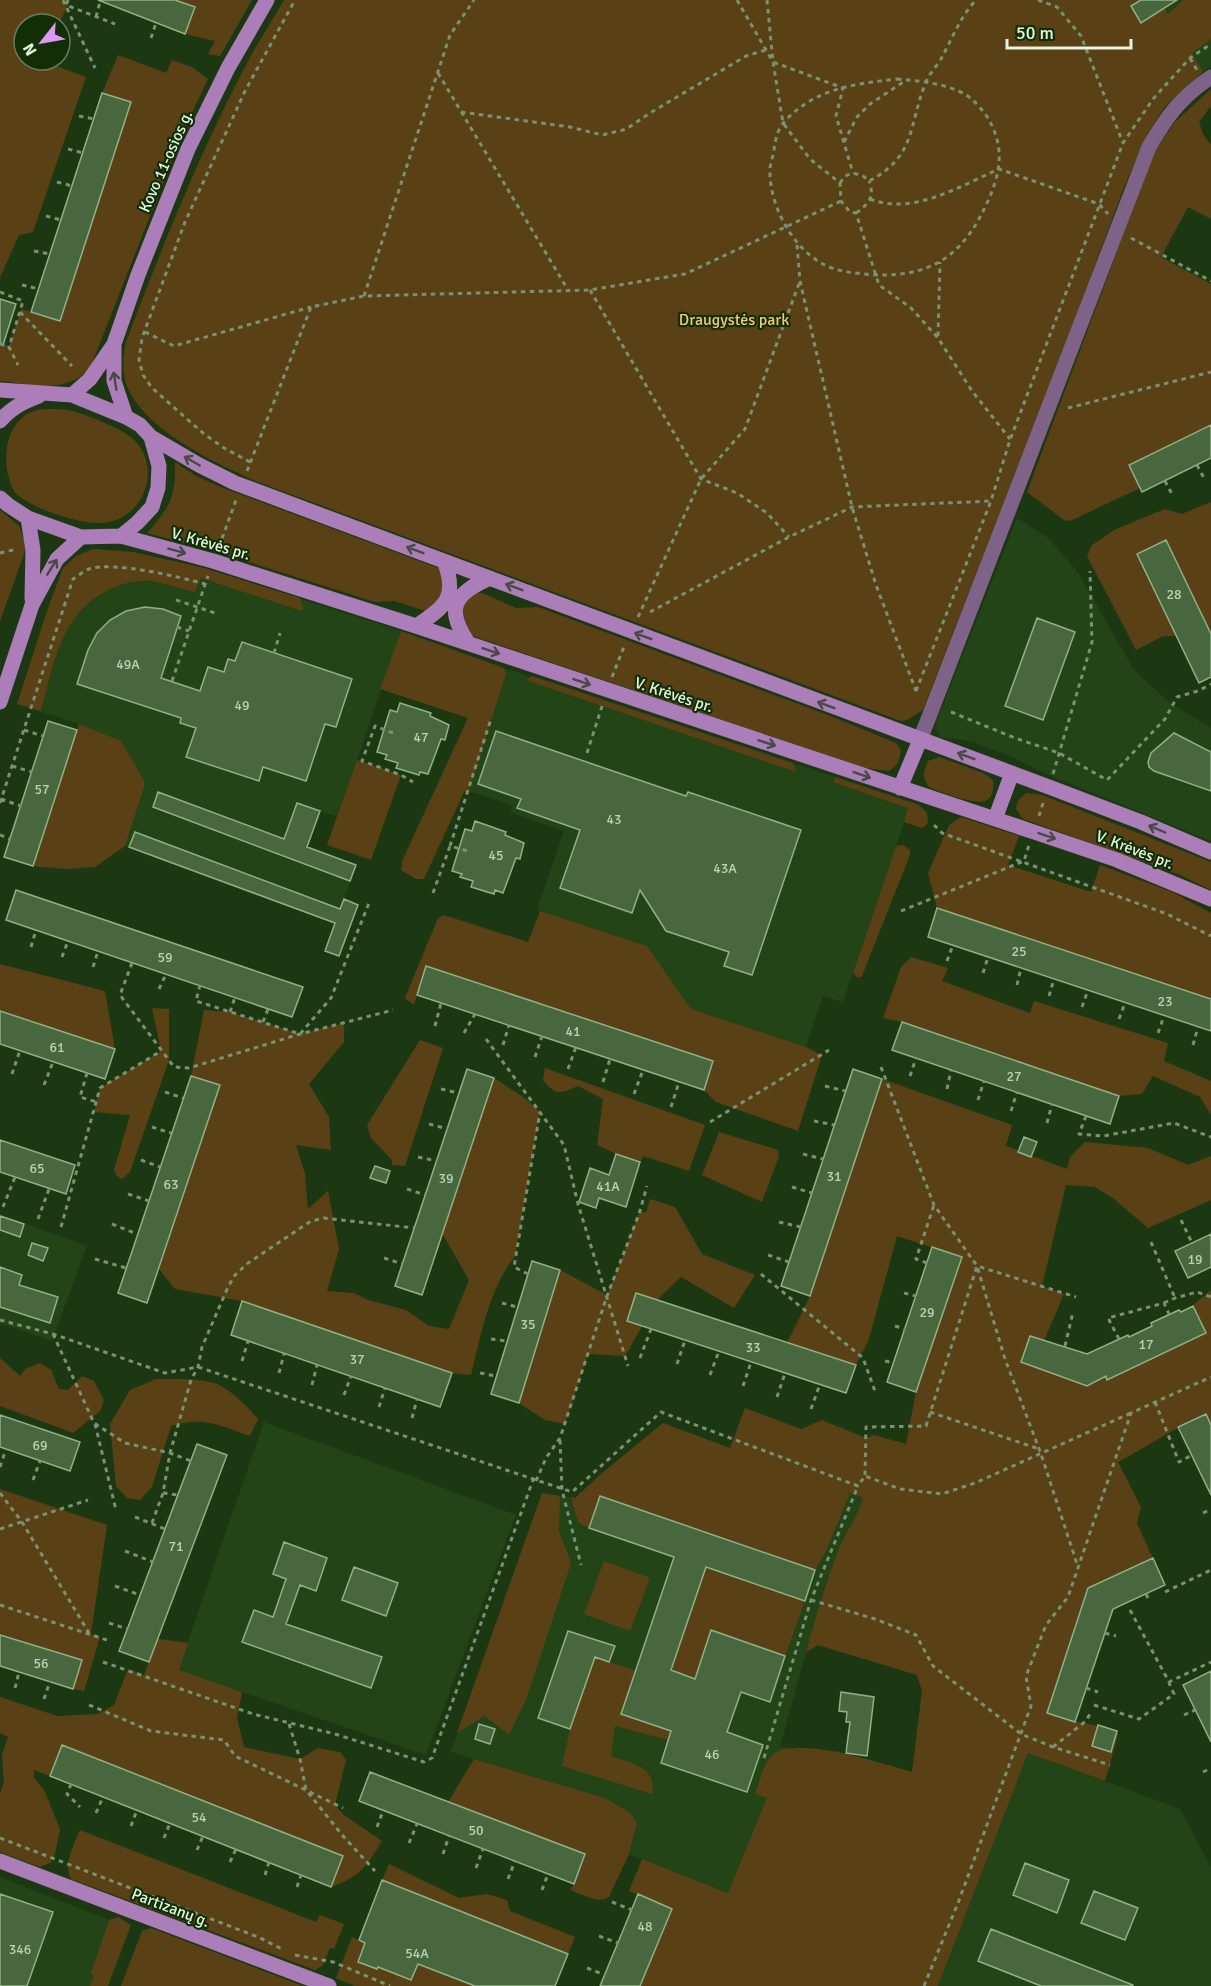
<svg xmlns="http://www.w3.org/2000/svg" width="1211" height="1986" viewBox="0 0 1211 1986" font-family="Signika,sans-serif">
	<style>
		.built { fill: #224417 }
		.green { fill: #5a4115 }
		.building { fill: #49673f; stroke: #90b186; stroke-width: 1.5 }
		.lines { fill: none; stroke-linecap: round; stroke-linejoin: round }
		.path { stroke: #7a9172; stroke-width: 3; stroke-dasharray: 4.5 4.5; stroke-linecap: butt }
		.street { stroke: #7f6288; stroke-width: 15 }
		.secondary { stroke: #ab7db9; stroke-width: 15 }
		.oneway { stroke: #484a45 }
		.labels { text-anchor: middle; stroke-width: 4.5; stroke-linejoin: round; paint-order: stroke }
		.number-label { font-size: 14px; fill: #bcd2b6 }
		.street-label { font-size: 16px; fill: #e3f5de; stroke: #122e07 }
		.park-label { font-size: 16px; fill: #fbc772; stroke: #122e07 }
	</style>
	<rect width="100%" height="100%" fill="#1c3812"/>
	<path class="built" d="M1160,0H1211V67L1203,72Z
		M1017,518L1048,538L1078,572L1134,670L1170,703L1211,728V841L1046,774L1008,755L973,742L941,737L937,731L936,722Z
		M94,549L133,552L204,568L401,631L338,816L320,812L307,847L356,865L344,899L358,905L339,956L325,951L335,923L125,846L144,788V780L121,741L79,724L17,704L47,611L63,568L76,556Z
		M504,668L911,802L843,1002L823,996L806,1047L691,1009L647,946L537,910L564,831L510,812L513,805L469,791L506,674Z
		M0,1214L87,1246L52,1341L0,1323Z
		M264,1422L516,1515L426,1755L178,1670Z
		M663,1423L954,1532L917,1675L818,1645L806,1652L780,1747L837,1751L990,1794L728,1893L629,1854L637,1822L605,1798L451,1752L542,1493L575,1498L601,1474Z
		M1028,1753L1180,1809L1211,1867V1986H938Z
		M0,1877L109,1920L118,1917L131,1925L108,1986H0Z"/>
	<path class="green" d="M0,0H70L59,24H24V60H45V62L86,77L33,232L19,235L0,278Z
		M175,0H252L220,56L208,54L215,41L185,34L194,7Z
		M284,0H1160L1168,14L1183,0H1211V39L1192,53L1203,72L1183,89L1164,108L1148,133L1124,187L1076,316L923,710L907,720L901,721L258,482C217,464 132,425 124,375C122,363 124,353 126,342C162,247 199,154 247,63C258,42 272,21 284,0Z
		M118,55L166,73L172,60L192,67L208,79L184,130L90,368C66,395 32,384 0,381V343L9,346L21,309L60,321L131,103L102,93Z
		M1211,89V106L1199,122L1203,134L1211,145V219L1188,207L1161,257L1211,284V425L1129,465L1140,488L1070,521L1064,520L1027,492L1155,150L1175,122Z
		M52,409C58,409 65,409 71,411C83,413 125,430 133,439C164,468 143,521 102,523C78,524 34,509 16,494C0,470 2,422 34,411C40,409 47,409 52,409Z
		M175,462L196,476L223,488L438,568L444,572L446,586L431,611H425L394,601L375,602L211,550L147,533C170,507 176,497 175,462Z
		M1211,502V634L1166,540L1137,554L1176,636H1163L1136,650L1087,556L1092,545L1116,529L1165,509L1182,514Z
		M0,510L19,526L27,546L0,621Z
		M94,549L133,552L204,568L300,598L303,606L302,611L201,578L195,592C181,589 165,583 151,581C135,580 120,584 106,591C62,613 52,667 41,711L17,704L47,611L63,568L76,556Z
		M473,593H482L516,608L538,607L828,715L896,743L901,750C900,760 898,765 889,771L865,768L470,635L460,609Z
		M401,631L504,668L506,674L469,791L464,792L424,879H416L401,870L403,859L468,718L380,689Z
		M532,676L793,763L796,772L526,680Z
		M79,724L121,741L144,780V788L125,846L95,867L66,869L33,866Z
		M939,757L983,773L993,780C994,788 993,798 985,801C976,805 939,792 929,787C922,777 923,772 928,761Z
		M357,760L401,775L371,860L327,845Z
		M835,777L919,805L927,813L928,823L922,828L904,822L908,808L833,782Z
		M1027,793L1042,795L1211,862V890L1178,874L1023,819L1016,809C1017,801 1020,797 1027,793Z
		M961,817L1019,836L1008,865L1091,892L1100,865L1172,892L1211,913V999L937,908L928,873L949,825Z
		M903,845L910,850V855L862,976L858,978L853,973L896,846Z
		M540,911L647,946L691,1009L806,1047L822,1055L798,1131L716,1102L704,1090L426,967L414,1005L405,998L438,918L444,915L528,942Z
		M911,957L948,968L942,981L1030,1013L1034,1001L1168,1043L1164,1061L1211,1081V1115L1200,1097L1153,1076L1142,1094L1119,1096L902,1022L883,1018L901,967Z
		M0,964L105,991L115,1049L0,1011Z
		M152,1008L169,1009V1060L130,1172L122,1179L117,1176L114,1170L130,1115L94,1112L100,1088L161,1051Z
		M204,1010L230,1012L300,1034L344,1023V1042L309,1084L329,1117L331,1150L296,1145L305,1174L308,1209L328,1191L339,1249L327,1291L354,1293L368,1300L406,1310L429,1326L449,1329L469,1280L442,1233L494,1078L526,1099L540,1112L515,1256C489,1289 481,1335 471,1375L452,1373L242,1301L175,1289L159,1269L220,1086L191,1076Z
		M420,1040L443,1048L405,1166L392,1165V1160L371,1138L367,1125Z
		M545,1068L705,1125L689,1171L643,1156L640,1162L616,1154L597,1145L603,1099L578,1086C560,1094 556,1096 543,1080Z
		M882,1079L1012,1125L1006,1146L1067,1169L1070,1157L1085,1142L1148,1148L1188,1165L1211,1156V1200L1148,1228L1114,1199L1095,1187L1066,1185L1042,1286L1064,1294L1044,1341L1030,1336L1021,1362L1087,1386L1106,1376L1107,1379L1211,1290V1425L1205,1414C1175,1428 1148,1446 1118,1462L1141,1507L1137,1524L1153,1558L1088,1588L1047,1712C1070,1722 1094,1724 1117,1731L1118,1735L1105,1781L1028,1753L938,1986H640L672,1909L629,1891L642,1859L728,1893L767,1798L755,1794C759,1784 764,1762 772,1755C794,1734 884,1764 912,1772L922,1691L917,1675L818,1645L806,1652C816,1617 826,1582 839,1549C846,1531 858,1516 863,1498L850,1493L826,1551L815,1570L601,1497L589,1528L578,1522L571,1497L575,1498L601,1474L663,1423L730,1448L745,1408L801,1429L822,1420L866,1438L874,1435L906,1444L916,1392L961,1257L897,1236L869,1339L856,1365L787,1343L810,1296Z
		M719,1132L778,1150L779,1156L762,1202L702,1175Z
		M650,1199L675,1207L702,1254L755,1275L734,1308L681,1277L657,1300L625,1356L588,1354L565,1424L545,1420L519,1403L560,1270L607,1295L640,1211L646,1213Z
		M0,1358L20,1376L25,1369L40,1363L51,1370L59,1389L68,1390L82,1376L94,1381L104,1400L100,1411L73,1433L0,1406Z
		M156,1379C175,1379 196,1378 214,1383C228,1387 249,1408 258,1419L250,1436C220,1426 203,1416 171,1426L152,1487L140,1500L127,1498L116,1486L110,1424L130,1390Z
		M0,1489L107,1525L91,1634L100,1637L84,1691L73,1689L82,1660L0,1635Z
		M542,1493L560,1496L559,1531L571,1563L526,1700L509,1735L485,1716L457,1733Z
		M604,1561L650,1578L630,1631L584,1614Z
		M698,1565L805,1601L785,1656L711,1630L695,1679L671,1670L703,1577Z
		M158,1639L188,1643L179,1670L242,1692L237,1718L244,1747L300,1759L318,1748L340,1752L346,1760L335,1805L344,1815L382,1841C366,1867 361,1876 331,1887L343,1856L62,1745L50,1776L34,1770V1778L44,1790L60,1829L55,1854L50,1863L40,1867L0,1852V1793L4,1783L2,1754L8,1737L0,1733V1697L57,1716L98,1714L114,1705L128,1669L144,1675Z
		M595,1657L636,1671L621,1714L652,1725L667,1682L686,1688L668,1740L615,1726L611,1756C631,1763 658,1767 652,1794L562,1766L570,1729Z
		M474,1759L605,1798L630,1813L637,1822L629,1854L609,1897C598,1904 581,1894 570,1890L574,1884L448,1802Z
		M80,1830L316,1922L320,1915L344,1924L334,1949L330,1948L323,1965L315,1970L71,1879C63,1863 74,1845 80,1830Z
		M389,1864L459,1898L487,1894L507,1900L510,1911L575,1937L568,1954L382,1880Z
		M118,1917L131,1925L108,1986H90L94,1977L91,1973L109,1920Z
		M151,1928L303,1986H121L142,1931Z
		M352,1937L365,1943L358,1962L377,1969L385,1950L411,1980L418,1963L475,1986H355L336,1978Z"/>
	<path class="building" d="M98,0H175L195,7L185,34Z
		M1141,0H1177L1141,23L1131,6Z
		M102,93L131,102L60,321L31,312Z
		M0,299L16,304L3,345L0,344Z
		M1211,425V458L1142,492L1129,465Z
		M1166,540L1211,634V677L1199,683L1137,554Z
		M145,607L163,609L181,616L161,678L200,691L208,667L224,672L228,659L235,661L242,642L352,679L336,727L325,724L306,781L263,767L259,781L186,757L196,728L180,723L181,718L77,684L88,650L97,633L110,620L126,611Z
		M1037,618L1075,632L1043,720L1005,706Z
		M400,703L431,713L430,716L449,725L445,740L441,739L428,774L420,772L419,775L396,768L398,763L385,759L387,755L377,752L390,710L397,712Z
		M48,721L77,730L33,866L4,857Z
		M496,731L686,796L688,792L801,830L752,975L724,966L729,952L666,931L640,890L632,913L560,888L580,830L517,808L521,799L478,784Z
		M1174,733L1211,752V791L1154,771L1149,767L1148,762L1151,753Z
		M158,792L284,839L297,803L320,811L307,847L356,865L350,881L153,807Z
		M475,821L506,832L505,835L524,843L520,859L516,858L503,893L495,890L494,894L471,887L473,881L460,877L462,874L452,871L465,829L472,831Z
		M135,832L340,909L344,899L358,905L339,956L325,951L335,923L129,847Z
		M16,890L303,987L292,1017L6,920Z
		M937,908L1211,999V1031L928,937Z
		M426,966L713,1061L704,1090L417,995Z
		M0,1011L115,1049L105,1079L0,1044Z
		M902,1022L1119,1096L1110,1124L892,1050Z
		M467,1069L494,1078L422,1295L395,1286Z
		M853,1069L882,1079L810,1296L781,1286Z
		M191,1076L220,1085L147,1303L118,1293Z
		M1024,1137L1037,1142L1031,1157L1018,1152Z
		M0,1140L75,1165L66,1194L0,1172Z
		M616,1154L640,1162L626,1207L599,1198L596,1208L579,1202L590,1168L609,1175Z
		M375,1166L390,1171L386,1183L370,1178Z
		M0,1216L24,1224L20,1237L0,1230Z
		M1211,1234V1267L1188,1278L1175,1251Z
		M32,1243L48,1248L43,1261L28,1255Z
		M932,1247L962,1257L916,1392L887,1382Z
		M532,1261L560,1270L519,1403L491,1394Z
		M0,1267L22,1275L19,1285L58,1297L50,1323L0,1307Z
		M636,1293L856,1365L846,1393L627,1321Z
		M242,1301L452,1373L440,1407L231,1335Z
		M1193,1306L1206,1333L1107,1380L1106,1376L1087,1386L1021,1362L1030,1336L1087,1354L1128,1335L1129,1337L1152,1326L1151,1323L1179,1310L1181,1312Z
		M1206,1414L1211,1425V1495L1178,1427Z
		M0,1415L80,1442L70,1471L0,1447Z
		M197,1444L227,1455L149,1662L119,1651Z
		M600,1496L815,1570L805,1601L706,1567L671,1670L695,1679L711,1630L785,1656L770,1702L741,1692L727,1732L763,1745L747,1792L661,1763L671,1731L621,1714L674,1557L589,1528Z
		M284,1542L327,1558L316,1591L300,1585L286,1624L382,1657L371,1688L242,1642L254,1610L273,1617L286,1579L273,1574Z
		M1153,1558L1165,1585L1113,1609L1075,1722L1047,1713L1088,1588Z
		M354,1567L398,1583L386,1616L342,1600Z
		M568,1631L615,1646L609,1662L595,1657L570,1729L538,1718Z
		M0,1635L82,1660L73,1689L0,1666Z
		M1211,1671V1742L1183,1685Z
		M841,1692L874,1697L867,1756L846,1753L850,1722H846L847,1712L839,1711Z
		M479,1724L495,1729L490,1744L475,1739Z
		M1098,1725L1117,1731L1111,1752L1092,1746Z
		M62,1745L343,1856L331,1887L50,1776Z
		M370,1772L585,1854L574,1884L359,1801Z
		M1025,1863L1069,1880L1057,1913L1013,1895Z
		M382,1880L568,1954L555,1986H475L418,1964L411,1980L378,1967L377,1969L358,1962L365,1943L359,1940Z
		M1094,1891L1138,1908L1125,1940L1081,1923Z
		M0,1894L53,1912L27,1986H0Z
		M638,1894L672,1909L640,1986H600Z
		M991,1929L1133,1985V1986H1041L978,1961Z"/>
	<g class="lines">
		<path class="path" d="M63,0L95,68
			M68,0L66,5L115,24
			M737,0L773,62L783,123L810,159L840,183L841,201L850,212L856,213L879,285L911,308L938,338L972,391L1010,439
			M767,0L773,62L843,88L836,116L853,173
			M1038,0L1057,7L1081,36L1123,143
			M96,17L100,2
			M151,38L156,23
			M1190,58L1197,70
			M438,73L568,290
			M897,79C920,81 942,83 963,93C972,98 980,107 986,115C1006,146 1001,174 986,205C976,227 962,248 941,261C913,278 874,277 843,271C800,264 768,209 770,168C771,162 773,156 774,150C775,140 778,128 785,121C816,88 854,84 897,79Z
			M461,112L570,127L602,135L623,130L631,126L650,113L746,56L766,50
			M79,116L94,119
			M844,142L857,117L870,104L905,81
			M68,149L83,153
			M57,182L72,186
			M840,183L845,176L853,173L863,176L869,181C917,156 908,125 926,82C929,74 936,67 941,59C952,39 960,17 976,0
			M870,199C913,216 960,186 999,169L1099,204L1108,214
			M856,213C869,204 875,197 869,181
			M46,216L61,220
			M1131,238L1211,281
			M797,245L800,281L852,507L876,585L916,691
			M34,251L50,254
			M22,285L39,289
			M590,290L701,479L737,493L767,513L789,537
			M0,292L23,301L9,347L18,365
			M364,296L450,35L474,0
			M20,312L72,366
			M145,332L174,346L311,307
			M938,336L940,262
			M0,344L9,347
			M1068,408L1211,372
			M250,462L224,448L204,434L152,388L143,375L139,360L142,338L185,222L245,91L295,0
			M1197,465L1205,480
			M247,471L311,307L364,296L590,290L685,274L841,201
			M1165,481L1173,496
			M219,547L236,500
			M0,553L17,549
			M176,600L218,614
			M650,612L789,537L852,507L991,501
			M638,617L701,479L745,429L800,281
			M177,627L189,631
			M274,653L280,633
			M612,677L625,644
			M172,681L208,576
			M916,691L991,501L1010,440L1123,143L1153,99L1190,58L1211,44
			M951,712L1015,738L1059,753L1107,780L1165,719L1177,697L1198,691L1211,684
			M24,730L43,736
			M393,733L375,726L362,761L401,775L413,782
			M587,753L603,703
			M12,766L32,772
			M1053,774L1092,642L1090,571
			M1,799L21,806
			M0,803L73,579C78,576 84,571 89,569C114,561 180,577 205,584
			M1039,816L1044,800
			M934,825L942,833L1167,914L1211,936
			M0,835L10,839
			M450,846L491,719
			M433,893L450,846L468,851
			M901,911L1024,861L1029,845
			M31,947L36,930
			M62,957L68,941
			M947,961L953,945
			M132,963L120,995L174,1067L189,1068L300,1034L393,1010
			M93,967L98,951
			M983,973L988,957
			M200,985L196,1001L300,1034L331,998L369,903
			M1017,985L1021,968
			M159,989L166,974
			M1049,996L1054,979
			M1082,1007L1088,990
			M230,1012L235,997
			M1119,1019L1125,1003
			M263,1022L268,1009
			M435,1026L441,1003
			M464,1033L475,1014
			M1158,1033L1164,1016
			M486,1039L564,1145L578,1204L628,1366
			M503,1045L509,1025
			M1193,1045L1198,1027
			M535,1057L542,1036
			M881,1067L934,1205L977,1266L1005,1359L1041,1454L1077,1564
			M568,1069L576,1047
			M87,1073L80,1097L97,1102
			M12,1074L20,1050
			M910,1076L916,1058
			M603,1082L610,1059
			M44,1085L53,1062
			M825,1086L845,1091
			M441,1089L459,1093
			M947,1089L951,1070
			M165,1092L183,1098
			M634,1094L643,1070
			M978,1100L984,1081
			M671,1107L679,1082
			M1011,1111L1017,1092
			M1086,1116L1079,1134L1103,1136L1174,1123L1211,1137
			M814,1121L834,1125
			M710,1122L829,1050
			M1047,1123L1052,1104
			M429,1124L448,1129
			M152,1127L171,1133
			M803,1154L823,1159
			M418,1157L437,1161
			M141,1160L160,1167
			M792,1187L812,1193
			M407,1189L425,1195
			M128,1194L149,1201
			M3,1207L15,1177
			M38,1219L49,1189
			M1181,1220L1192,1243
			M779,1222L801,1227
			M112,1224L137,1234
			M61,1227L100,1088L161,1051
			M1151,1242L1175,1298
			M768,1255L789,1262
			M384,1258L403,1264
			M95,1259L126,1268
			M927,1263L916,1259L934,1205
			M528,1274L514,1267L540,1112
			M761,1274L863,1358L876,1394
			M904,1293L916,1296
			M502,1303L517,1307
			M1164,1303L1175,1298L1197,1292L1211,1297
			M0,1320L53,1334L165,1373L198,1367L572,1492L661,1412L858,1486L865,1476L900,1489L942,1494L975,1483L1131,1413
			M895,1326L905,1329
			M53,1334L94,1423L125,1443L170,1453L191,1461
			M491,1339L507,1341
			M1119,1339L1108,1318L1164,1303L1169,1314
			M1065,1346L1073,1312
			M640,1358L651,1329
			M242,1361L248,1341
			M885,1361L894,1363
			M677,1364L685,1340
			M279,1373L284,1354
			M480,1373L496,1376
			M710,1375L719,1351
			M312,1385L317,1365
			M743,1386L751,1362
			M344,1395L351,1376
			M777,1397L785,1373
			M1155,1402L1179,1462L1192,1455
			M379,1407L385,1388
			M811,1409L820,1384
			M930,1412L1039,1449
			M412,1418L417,1399
			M95,1424L116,1510
			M560,1440L562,1490L581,1565
			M0,1467L6,1449
			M865,1475L866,1427L926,1426L977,1266L1076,1297
			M33,1480L40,1461
			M536,1481L546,1458L560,1438L607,1296L639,1214L647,1186
			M0,1493L22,1522L89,1633
			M163,1493L178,1495
			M1203,1513L1211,1509
			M135,1517L165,1529
			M152,1523L163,1493L170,1453L191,1380L198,1367L202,1347L228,1287L235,1275L248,1263L311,1221L324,1218L414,1228
			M0,1529L88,1500
			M125,1551L153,1562
			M115,1586L140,1595
			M1165,1592L1211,1570
			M1146,1594L1149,1600
			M811,1600L875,1619L916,1635L933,1666L1021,1734L1053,1747L1110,1765
			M0,1605L110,1641
			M1130,1610L1169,1682L1211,1662
			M109,1623L128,1629
			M1105,1633L1116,1636
			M103,1662L253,1714L335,1734L424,1762L432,1758L533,1480
			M15,1688L19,1672
			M1086,1688L1098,1692
			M44,1699L50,1681
			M89,1705L151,1731L224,1740L235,1756L343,1808
			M1094,1705L1139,1719L1174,1694L1169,1683
			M1184,1715L1195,1710
			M289,1724L300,1759L306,1790L343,1836L375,1871
			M1053,1747L1086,1721L1091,1712
			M764,1758L811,1600L858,1486
			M1203,1772L1211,1768
			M71,1784L67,1794L80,1807
			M96,1813L103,1797
			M131,1826L137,1810
			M377,1827L383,1811
			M0,1838L258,1937L284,1950
			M164,1838L170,1823
			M409,1843L417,1824
			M197,1850L203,1836
			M443,1854L449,1836
			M230,1862L236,1849
			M476,1868L483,1849
			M265,1875L269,1862
			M508,1879L515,1861
			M297,1887L301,1875
			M542,1890L548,1874
			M612,1902L632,1910
			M599,1936L618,1943
			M295,1955L333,1962L390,1986
			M587,1968L605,1975
			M924,1986L958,1903L1031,1706L1026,1676L1046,1625L1068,1597L1131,1413L1211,1377"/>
		<path class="street" d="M920,740L1149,147C1167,116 1181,97 1211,77"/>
		<path class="secondary" d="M114,347V381L126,417
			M0,390L72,395L126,417L140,425L151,437L159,466L158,488L152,507L137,523L121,536L81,537L28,518L8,505L0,498
			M72,395L90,379L114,344L138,275L188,149L228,68L267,0
			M0,421C11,408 23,402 39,396
			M151,437L199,465L235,483L1049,787L1141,822L1211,852
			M28,518L33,550L32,599
			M121,536L213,561L416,626L1034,832L1117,860L1211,899
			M416,626C446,607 458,596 444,561
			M469,644C445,609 453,594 490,578
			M0,702L32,605L57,559L81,537
			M900,788L920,740
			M995,819L1012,773
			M0,1861L329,1986"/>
	</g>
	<defs><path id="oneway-shaft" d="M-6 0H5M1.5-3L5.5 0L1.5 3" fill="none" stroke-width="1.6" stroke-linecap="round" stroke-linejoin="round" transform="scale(1.5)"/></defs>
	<g class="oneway">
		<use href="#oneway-shaft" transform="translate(115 381) rotate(-99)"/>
		<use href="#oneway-shaft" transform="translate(192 461) rotate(-150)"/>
		<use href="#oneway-shaft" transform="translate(415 550) rotate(-159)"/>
		<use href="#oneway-shaft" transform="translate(177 551) rotate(15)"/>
		<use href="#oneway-shaft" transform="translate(52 567) rotate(-58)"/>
		<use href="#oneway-shaft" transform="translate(514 587) rotate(-159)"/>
		<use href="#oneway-shaft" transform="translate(643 636) rotate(-160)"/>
		<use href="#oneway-shaft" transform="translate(491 651) rotate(18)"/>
		<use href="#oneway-shaft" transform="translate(582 682) rotate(19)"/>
		<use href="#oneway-shaft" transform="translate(826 705) rotate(-160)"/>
		<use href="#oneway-shaft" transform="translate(767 743) rotate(18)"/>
		<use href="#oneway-shaft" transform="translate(966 756) rotate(-160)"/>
		<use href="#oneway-shaft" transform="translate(862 775) rotate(19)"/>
		<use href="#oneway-shaft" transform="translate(1157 829) rotate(-157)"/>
		<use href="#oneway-shaft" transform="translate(1047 836) rotate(19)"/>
	</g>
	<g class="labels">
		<g class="number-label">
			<text x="1174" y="599">28</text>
			<text x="128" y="669">49A</text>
			<text x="242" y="710">49</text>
			<text x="421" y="742">47</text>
			<text x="42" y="794">57</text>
			<text x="614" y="824">43</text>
			<text x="496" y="860">45</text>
			<text x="725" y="873">43A</text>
			<text x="1019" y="956">25</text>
			<text x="165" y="962">59</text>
			<text x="1165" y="1006">23</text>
			<text x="573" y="1036">41</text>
			<text x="57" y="1052">61</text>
			<text x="1014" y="1081">27</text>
			<text x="37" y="1173">65</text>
			<text x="834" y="1181">31</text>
			<text x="446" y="1183">39</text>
			<text x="171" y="1189">63</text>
			<text x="608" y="1191">41A</text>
			<text x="1195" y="1264">19</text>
			<text x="927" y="1317">29</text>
			<text x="528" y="1329">35</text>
			<text x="1146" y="1349">17</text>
			<text x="753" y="1352">33</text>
			<text x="357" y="1364">37</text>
			<text x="40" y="1450">69</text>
			<text x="176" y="1551">71</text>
			<text x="41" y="1668">56</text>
			<text x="712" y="1759">46</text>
			<text x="199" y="1822">54</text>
			<text x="476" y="1835">50</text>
			<text x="645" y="1931">48</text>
			<text x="20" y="1954">346</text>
			<text x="417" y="1958">54A</text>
		</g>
		<g class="street-label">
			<text transform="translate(165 161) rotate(-66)" y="6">Kovo 11-osios g.</text>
			<text transform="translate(211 543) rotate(16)" y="6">V. Krėvės pr.</text>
			<text transform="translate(674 694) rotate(18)" y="6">V. Krėvės pr.</text>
			<text transform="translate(1135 849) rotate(21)" y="6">V. Krėvės pr.</text>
			<text transform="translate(171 1907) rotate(21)" y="6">Partizanų g.</text>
		</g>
		<g class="park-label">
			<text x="734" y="325">Draugystės park</text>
		</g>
	</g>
	<g transform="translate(42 42) rotate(239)"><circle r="28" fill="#122e07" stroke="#667e5d" stroke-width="1.5"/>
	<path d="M0-4.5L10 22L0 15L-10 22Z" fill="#de98f2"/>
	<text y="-9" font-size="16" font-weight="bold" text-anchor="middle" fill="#e3f5de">N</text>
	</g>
	<path d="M1007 39v9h124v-9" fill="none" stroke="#e3f5de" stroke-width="3"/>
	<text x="1016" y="39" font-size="18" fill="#e3f5de" stroke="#122e07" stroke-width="4.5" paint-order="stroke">50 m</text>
</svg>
